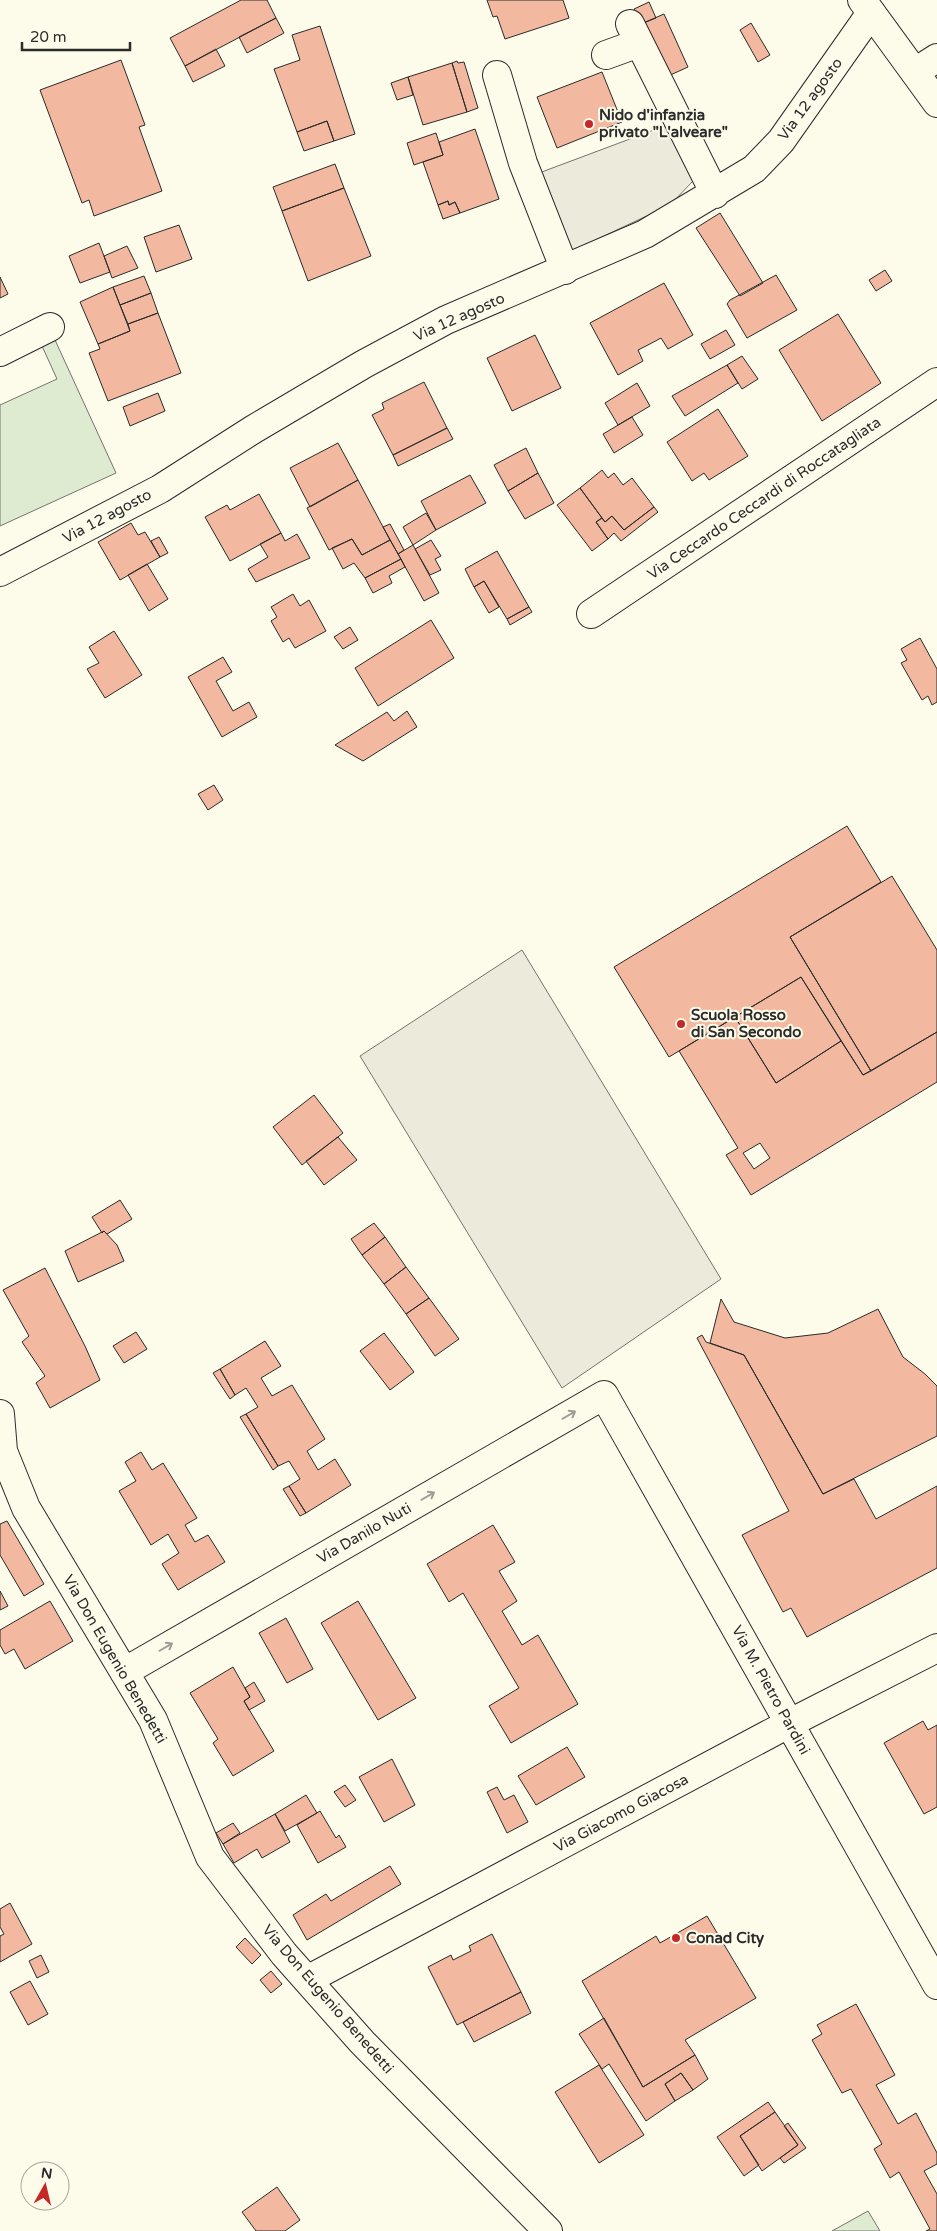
<svg xmlns="http://www.w3.org/2000/svg" width="937" height="2231" viewBox="0 0 937 2231" font-family="'Varela Round',sans-serif">
	<style>
		.green { fill: #deebd1; stroke: #74746e }
		.parking { fill: #eceadb; stroke: #74746e }
		.building { fill: #f2b8a0; stroke: #2b2b2b; fill-rule: evenodd }
		.lines { fill: none; stroke-linecap: round; stroke-linejoin: round }
		.minor-casing { stroke: #2b2b2b; stroke-width: 30 }
		.major-casing { stroke: #2b2b2b; stroke-width: 30 }
		.minor { stroke: #fdfbea; stroke-width: 28 }
		.major { stroke: #fdfbea; stroke-width: 28 }
		.oneway { stroke: #9e9d94 }
		.poi-dot { fill: #c62828; stroke: #fdfbea; stroke-width: 2 }
		.labels { text-anchor: middle; stroke-width: 4; stroke-linejoin: round; paint-order: stroke }
		.street-label { font-size: 15px; fill: #2b2b2b; stroke: #fdfbea }
		.poi-label { font-size: 15px; font-weight: bold; fill: #2b2b2b; stroke: #fdfbea; text-anchor: start }
	</style>
	<rect width="100%" height="100%" fill="#fdfbea"/>
	<path class="green" d="M55,340L116,473L0,526V405L57,379L42,346Z
		M868,2211L880,2231H832Z"/>
	<path class="parking" d="M670,124L691,167L693,181L670,205L572,251L539,173Z
		M522,950L721,1279L562,1388L360,1056Z"/>
	<path class="building" d="M241,0H267L276,18L185,66L170,38Z
		M487,0H563L569,18L505,39L497,16L493,17Z
		M649,2L656,18L641,24L634,9Z
		M664,14L688,67L666,77L641,24Z
		M276,18L284,33L247,53L239,37Z
		M751,23L770,55L758,62L740,30Z
		M320,26L355,134L334,141L327,121L297,132L274,69L300,60L292,35Z
		M216,49L225,66L193,82L185,66Z
		M121,60L145,125L139,127L162,191L94,216L89,200L82,203L40,90Z
		M457,61L458,63L464,62L478,108L467,112L452,63Z
		M452,63L467,112L423,125L408,77Z
		M602,72L622,122L557,148L537,97Z
		M408,77L413,95L397,100L391,83Z
		M327,121L334,141L304,151L297,132Z
		M475,129L499,199L460,213L455,202L449,205L448,201L438,205L423,162L443,155L439,142Z
		M436,133L443,155L414,165L407,143Z
		M335,164L344,188L282,211L273,187Z
		M344,188L371,256L308,281L282,211Z
		M448,201L449,205L455,202L460,213L443,219L438,205Z
		M720,213L763,283L740,296L696,228Z
		M179,225L192,259L156,272L144,237Z
		M99,243L110,272L80,283L69,256Z
		M127,246L138,268L112,278L104,256Z
		M885,270L892,281L876,291L869,280Z
		M776,275L797,310L747,338L727,304L730,300Z
		M144,276L151,293L120,305L113,287Z
		M0,277L8,294L0,298Z
		M664,283L693,335L668,349L661,338L648,345L638,350L643,361L618,375L590,323Z
		M113,287L130,331L98,344L80,302Z
		M151,293L158,313L128,324L120,305Z
		M158,313L181,373L108,401L89,353L100,349L98,344L130,331L128,324Z
		M838,314L881,383L822,421L779,350Z
		M726,330L735,345L710,359L701,344Z
		M535,335L561,388L512,411L487,358Z
		M742,356L758,379L742,389L727,365Z
		M727,365L738,383L685,416L672,396Z
		M424,382L447,428L393,455L372,415L384,409L382,403Z
		M637,383L650,406L618,425L605,403Z
		M158,393L165,411L130,426L123,407Z
		M718,409L748,456L709,480L704,473L692,481L667,442Z
		M632,417L643,435L614,453L603,434Z
		M447,428L453,439L398,466L393,455Z
		M338,443L358,480L310,507L290,468Z
		M526,448L538,473L508,491L494,465Z
		M602,470L608,478L614,473L623,485L632,478L654,507L624,530L612,516L605,522L580,488Z
		M538,473L554,503L525,519L508,491Z
		M470,475L486,503L436,530L421,501Z
		M358,480L390,540L362,555L352,539L329,550L307,508Z
		M580,488L602,518L596,522L608,539L592,551L557,505Z
		M259,494L281,533L230,561L205,517L227,505L230,510Z
		M654,507L658,512L621,541L614,533L608,539L596,522L602,518L605,522L612,516L624,530Z
		M426,513L436,530L413,545L403,527Z
		M131,523L138,535L145,532L160,557L120,580L98,542Z
		M390,524L404,550L398,554L383,527Z
		M281,533L285,541L297,534L310,558L256,582L248,569L268,557L260,544Z
		M159,537L168,553L160,557L151,541Z
		M352,539L362,555L390,540L401,559L365,578L354,563L343,569L332,548Z
		M431,540L441,556L435,559L441,570L430,575L415,549Z
		M413,545L439,593L424,601L398,554Z
		M497,551L529,607L507,619L484,581L474,587L465,569Z
		M401,559L405,567L389,576L392,583L373,593L365,578Z
		M147,564L168,599L149,611L128,575Z
		M484,581L499,607L489,613L474,587Z
		M293,594L300,606L309,600L326,631L295,648L289,638L283,642L271,621L277,617L271,607Z
		M529,607L532,612L510,625L507,619Z
		M431,620L454,658L378,706L355,668Z
		M350,627L358,640L343,649L334,637Z
		M114,631L142,675L105,698L87,669L99,663L89,647Z
		M920,638L937,669V702L932,705L928,696L922,700L901,663L907,660L901,649Z
		M223,657L232,672L216,681L233,711L249,702L257,717L222,737L188,677Z
		M407,711L417,727L363,761L335,745L387,712L394,721Z
		M214,785L223,800L208,810L198,794Z
		M847,826L881,882L790,937L871,1071L863,1075L801,977L669,1057L614,967Z
		M892,876L937,950V1032L871,1071L790,937Z
		M801,977L841,1041L776,1083L735,1017Z
		M735,1017L776,1083L841,1041L863,1075L937,1032V1082L751,1195L726,1155L738,1148L679,1051ZM760,1143L770,1158L754,1169L743,1153Z
		M314,1095L343,1133L302,1165L273,1127Z
		M338,1137L357,1160L324,1185L306,1161Z
		M120,1200L132,1219L107,1234L104,1231L102,1233L92,1217Z
		M374,1223L385,1237L362,1255L351,1239Z
		M104,1231L117,1245L124,1261L78,1282L65,1251Z
		M385,1237L406,1267L384,1284L362,1255Z
		M406,1267L429,1298L406,1314L384,1284Z
		M45,1268L85,1346L100,1380L50,1408L36,1383L45,1376L22,1342L29,1336L3,1290Z
		M429,1298L459,1339L435,1356L406,1314Z
		M721,1299L734,1322L785,1338L828,1333L878,1309L903,1357L925,1374L937,1386V1436L823,1494L744,1355L710,1343Z
		M136,1332L147,1349L124,1363L113,1346Z
		M384,1333L414,1372L390,1390L360,1351Z
		M702,1335L706,1342L744,1355L823,1494L854,1479L876,1519L937,1486V1568L807,1637L791,1608L783,1612L742,1535L789,1511L697,1338Z
		M265,1341L281,1366L261,1378L272,1396L292,1385L325,1439L307,1451L318,1470L335,1459L351,1485L306,1513L289,1486L300,1479L289,1461L278,1466L246,1414L258,1407L246,1388L235,1395L220,1369Z
		M220,1369L235,1395L230,1399L213,1373Z
		M246,1414L278,1466L273,1470L240,1417Z
		M141,1452L152,1470L163,1463L197,1518L185,1525L195,1542L208,1535L225,1562L178,1590L162,1564L179,1553L168,1534L151,1545L119,1491L136,1481L125,1462Z
		M289,1486L306,1513L300,1516L283,1489Z
		M7,1521L44,1584L24,1596L0,1555V1524Z
		M493,1525L515,1562L499,1571L517,1601L502,1611L522,1645L538,1635L578,1704L511,1743L489,1706L519,1688L463,1593L449,1602L427,1564Z
		M0,1591L8,1606L0,1610Z
		M50,1601L73,1641L25,1669L14,1649L5,1654L0,1645V1630Z
		M358,1601L416,1698L378,1720L321,1623Z
		M286,1618L313,1669L287,1683L259,1633Z
		M233,1667L250,1697L244,1701L274,1751L233,1776L213,1743L218,1739L190,1693Z
		M254,1682L265,1701L249,1710L244,1701L250,1697L245,1688Z
		M923,1721L928,1730L937,1725V1807L924,1814L884,1743Z
		M567,1747L585,1777L536,1805L518,1776Z
		M392,1759L415,1805L384,1822L359,1777Z
		M345,1785L356,1800L345,1807L334,1792Z
		M497,1787L504,1800L514,1795L528,1822L507,1833L487,1792Z
		M306,1795L317,1813L285,1831L275,1814Z
		M320,1811L336,1838L339,1835L346,1847L318,1863L297,1825Z
		M275,1814L290,1842L262,1858L257,1849L234,1863L223,1844Z
		M233,1823L240,1833L223,1844L216,1833Z
		M390,1866L401,1884L307,1940L293,1915L326,1894L331,1901Z
		M10,1903L32,1944L0,1962V1936L4,1934L0,1927V1909Z
		M707,1916L756,1998L685,2040L695,2055L643,2087L582,1981L656,1936L660,1943Z
		M492,1934L521,1992L457,2025L428,1967L451,1955L453,1960L471,1951L469,1946Z
		M245,1938L261,1955L252,1964L236,1947Z
		M41,1955L49,1972L37,1978L29,1961Z
		M271,1971L282,1984L271,1993L260,1980Z
		M30,1981L48,2014L28,2025L10,1992Z
		M521,1992L531,2013L474,2042L463,2022Z
		M856,2004L895,2075L876,2085L898,2124L916,2113L937,2153V2164L924,2171L937,2194V2231H926L930,2229L899,2172L890,2178L874,2149L882,2144L851,2089L842,2093L812,2040L822,2034L817,2025Z
		M604,2018L643,2087L695,2055L708,2079L693,2090L681,2073L665,2084L675,2101L646,2121L609,2064L602,2069L579,2034Z
		M599,2065L644,2135L599,2163L555,2092Z
		M681,2073L693,2090L675,2101L665,2084Z
		M768,2102L775,2112L740,2136L759,2165L744,2176L717,2137Z
		M775,2112L798,2145L762,2171L740,2136Z
		M788,2123L806,2148L784,2163L780,2158L798,2145L784,2126Z
		M277,2187L300,2220L285,2231H256L242,2212Z"/>
	<g class="lines">
		<g class="minor-casing">
			<path id="minor" d="M630,24L715,194
				M606,55L639,43
				M915,72L937,58
				M497,75L523,163L565,270
				M0,352L50,327
				M0,572L160,489L254,429L364,364L446,320L645,234L754,169L781,141L871,13
				M591,614L937,382
				M0,1414L3,1451L26,1508L153,1720L210,1857L284,1954L362,2042L548,2231
				M124,1672L604,1395L937,1985
				M307,1980L790,1723L937,1648"/>
		</g>
		<g class="major-casing">
			<path id="major" d="M862,0L937,103"/>
		</g>
		<use href="#minor" class="minor"/>
		<use href="#major" class="major"/>
	</g>
	<defs><path id="oneway-shaft" d="M-6 0H5M1.5-3L5.5 0L1.5 3" fill="none" stroke-width="1.6" stroke-linecap="round" stroke-linejoin="round" transform="scale(1.25)"/></defs>
	<g class="oneway">
		<use href="#oneway-shaft" transform="translate(569 1415) rotate(-30)"/>
		<use href="#oneway-shaft" transform="translate(428 1496) rotate(-30)"/>
		<use href="#oneway-shaft" transform="translate(166 1647) rotate(-30)"/>
	</g>
	<g class="poi-dot">
		<circle cx="589" cy="124" r="5"/>
		<circle cx="681" cy="1024" r="5"/>
		<circle cx="676" cy="1938" r="5"/>
	</g>
	<g class="labels">
		<g class="street-label">
			<text transform="translate(810 99) rotate(-54)" y="5">Via 12 agosto</text>
			<text transform="translate(459 317) rotate(-24)" y="5">Via 12 agosto</text>
			<text transform="translate(764 498) rotate(-34)" y="5">Via Ceccardo Ceccardi di Roccatagliata</text>
			<text transform="translate(107 516) rotate(-28)" y="5">Via 12 agosto</text>
			<text transform="translate(364 1533) rotate(-30)" y="5">Via Danilo Nuti</text>
			<text transform="translate(115 1659) rotate(60)" y="5">Via Don Eugenio Benedetti</text>
			<text transform="translate(771 1690) rotate(61)" y="5">Via M. Pietro Pardini</text>
			<text transform="translate(621 1813) rotate(-28)" y="5">Via Giacomo Giacosa</text>
			<text transform="translate(328 1999) rotate(49)" y="5">Via Don Eugenio Benedetti</text>
		</g>
		<g class="poi-label">
			<text x="599" y="120">Nido d'infanzia<tspan x="599" dy="17">privato "L'alveare"</tspan></text>
			<text x="691" y="1020">Scuola Rosso<tspan x="691" dy="17">di San Secondo</tspan></text>
			<text x="686" y="1943">Conad City</text>
		</g>
	</g>
	<g transform="translate(45 2186) rotate(8)"><circle r="24" fill="#fdfbea" stroke="#a9a89e"/>
	<path d="M0-4L9 19L0 12L-9 19Z" fill="#c62828"/>
	<text y="-8" font-size="14" font-weight="bold" text-anchor="middle" fill="#2b2b2b">N</text>
	</g>
	<path d="M22 42v8h108v-8" fill="none" stroke="#2b2b2b" stroke-width="2.5"/>
	<text x="30" y="42" font-size="15" fill="#2b2b2b" stroke="#fdfbea" stroke-width="4" paint-order="stroke">20 m</text>
</svg>
